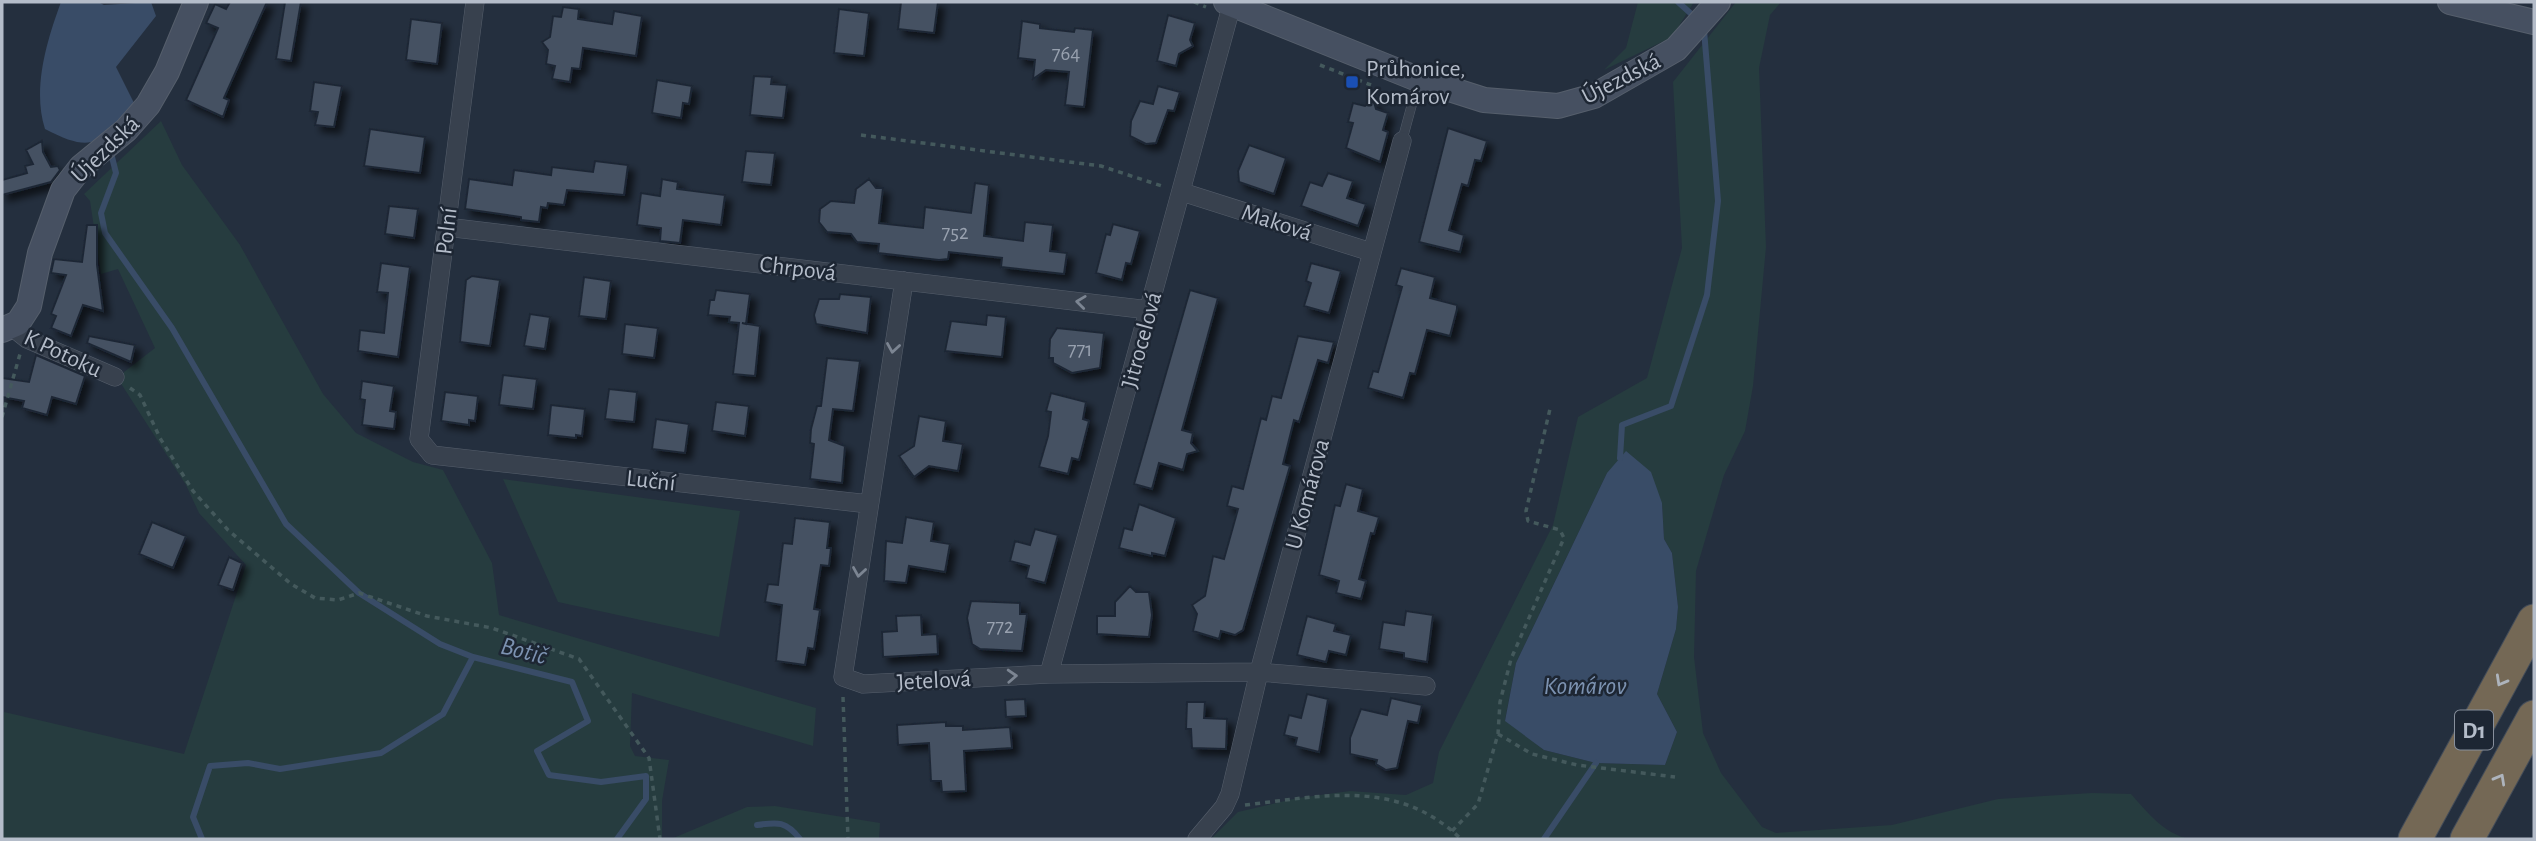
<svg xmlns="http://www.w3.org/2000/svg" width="2536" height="841" viewBox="0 0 2536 841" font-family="'Alegreya Sans',sans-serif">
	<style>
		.green { fill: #263c3f; fill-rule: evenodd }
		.water { fill: #394c67 }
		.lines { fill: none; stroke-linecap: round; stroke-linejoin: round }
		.stream { stroke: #394c67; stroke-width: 6 }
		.building { fill: #455162; stroke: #1f2835; stroke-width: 2; filter: url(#shadow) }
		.lane-casing { stroke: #565f6c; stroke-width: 10 }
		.street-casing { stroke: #565f6c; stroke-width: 19 }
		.secondary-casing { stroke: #565f6c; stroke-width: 26 }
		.highway-casing { stroke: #434c59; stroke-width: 35 }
		.path { stroke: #44595c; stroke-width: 3.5; stroke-dasharray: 5 5; stroke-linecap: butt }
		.lane { stroke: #38414e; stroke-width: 9 }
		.street { stroke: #38414e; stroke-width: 18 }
		.secondary { stroke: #465061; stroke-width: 24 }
		.highway { stroke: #746855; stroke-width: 33 }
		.oneway { stroke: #7c8592 }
		.oneway2 { stroke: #aeb4bd }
		.transit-dot { fill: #1a4fb4; stroke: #1d2633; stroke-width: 2.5 }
		.labels { text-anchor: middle; stroke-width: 5; stroke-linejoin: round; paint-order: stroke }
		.number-label { font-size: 21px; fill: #98a1af }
		.shield { fill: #1d2633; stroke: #878f9c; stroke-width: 2 }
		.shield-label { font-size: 23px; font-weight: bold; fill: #b4bcc9 }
		.poi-label { font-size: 24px; fill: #b4bcc9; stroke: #1d2633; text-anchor: start }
		.street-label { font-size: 24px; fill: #b4bcc9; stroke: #1d2633 }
		.water-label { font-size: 26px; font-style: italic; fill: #7c92b1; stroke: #1d2633 }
	</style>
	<defs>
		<filter id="shadow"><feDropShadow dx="6" dy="6" stdDeviation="3.5" flood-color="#0009"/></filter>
	</defs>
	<rect width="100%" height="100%" fill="#242f3e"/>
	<path class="green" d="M1638,2H1694L1672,37L1604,70L1626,48Z
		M1736,2H1781L1770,15L1759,68L1766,247L1753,386L1745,431L1724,475L1696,571L1694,657L1703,733L1721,773L1762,827L1776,833L1892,825L1998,799L2092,793L2131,794C2148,813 2164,834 2190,839H1211L1238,812L1298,798L1350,791L1406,795L1433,783L1439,752L1553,525L1578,417L1647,378L1682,248L1673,82ZM1607,473L1662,503L1664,539L1672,553L1678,607L1676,629L1657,694L1677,732L1665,765L1596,763L1544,750L1505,720L1516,663Z
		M161,121L182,165L240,245L323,394L356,433L413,462L443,470L492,563L499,615L816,708L813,746L632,693L630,746L635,756L669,760L662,801V839H2L4,712L184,754L246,565L199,513L186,485L120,382L124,372L155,348L118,269L101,274L90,201L84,194Z
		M503,479L740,511L719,637L558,602Z
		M775,806L880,823L879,839H671L747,807Z"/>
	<path class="water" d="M61,2H98L104,5L151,2L156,16L116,67L134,103C100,143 95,155 45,129C32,89 47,40 61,2Z
		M1626,451L1651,472L1662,503L1664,539L1672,553L1678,607L1676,629L1657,694L1677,732L1665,765L1596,763L1544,750L1505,721L1516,663L1607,473Z"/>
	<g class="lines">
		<path class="stream" d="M1678,2L1697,19
			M110,149L116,173L101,213L105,233L172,328L286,524L359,593L440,644L473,657
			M1620,458L1622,425L1671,406L1707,295L1718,201L1704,30
			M757,825C778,822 786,821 800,839
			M202,839L193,817L210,766L248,763L280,769L381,753L443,714L473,657L572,682L588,721L537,751L549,775L601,782L646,776V799L617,839
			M1544,839L1596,763"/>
	</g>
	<path class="building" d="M230,2H267L224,98L229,100L223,117L186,100L218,28L206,23L215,4L226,9Z
		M285,2H301L291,61L276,59Z
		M901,2H938L934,33L898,29Z
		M563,7L579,9L578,19L612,24L614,11L642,16L636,56L583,48L580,69L572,68L570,82L552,79L555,66L546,64L548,50L542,42L550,37L553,16L561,17Z
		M839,9L869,13L864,56L834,53Z
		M1168,15L1195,23L1190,40L1193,46L1179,54L1176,66L1157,61Z
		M411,19L442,23L437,64L406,60Z
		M1022,21L1040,24V28L1074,32L1075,28L1093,30L1084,107L1065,105L1069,72L1046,70L1033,79L1035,60L1018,58Z
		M754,76L772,77L771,84L787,85L783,118L750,115Z
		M657,80L692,86L689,104L683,103L681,118L652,113Z
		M314,82L342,86L334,127L315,125L318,112L310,111Z
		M1158,86L1180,92L1174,111L1168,110L1156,143L1146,144L1130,136L1131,121L1140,101L1153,104Z
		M1373,99L1376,109L1388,113L1383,130L1388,132L1380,162L1346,148L1353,123L1348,122L1353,103L1365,106Z
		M1448,128L1487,141L1481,161L1475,160L1468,186L1462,184L1449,230L1464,235L1460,252L1419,242Z
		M370,129L425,137L420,173L364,166Z
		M42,141L43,152L51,167L58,166L60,170L51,182L2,195V180L27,173L25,166L33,164L26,150Z
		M1249,145L1286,158L1274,194L1239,182L1238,171Z
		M746,151L775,153L771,185L742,182Z
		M595,161L628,165L624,195L567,190L564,205L548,203L547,208L541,207L539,222L521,220V217L465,209L469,179L512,185L514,170L551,175L552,167L593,172Z
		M1328,173L1353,181L1347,198L1366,204L1358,226L1301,206L1310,182L1322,186Z
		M662,179L678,182L677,189L725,195L721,225L683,220L680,243L660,241L661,228L637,225L641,193L660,196Z
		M869,179L876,188H883L879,223L923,228L925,207L971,213L975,183L989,185L984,236L1023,241L1025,222L1053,225L1050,251L1067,253L1064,274L1001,267L1002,258L949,252L948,259L939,260L878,253L879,244L857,242L851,234L827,232L819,222L820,209L831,201L854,203L856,189Z
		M389,206L418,209L414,238L385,234Z
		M1113,224L1140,231L1131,264L1126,263L1122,280L1096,273L1106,234L1110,235Z
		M87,225H97V265L103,311L83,305L71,336L51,328L56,316L51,314L66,275L51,273L54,259L82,262Z
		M381,263L410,267L398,357L358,351L360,330L384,333L388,293L377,292Z
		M1311,263L1341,271L1329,313L1304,306L1311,283L1306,281Z
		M1401,268L1435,277L1430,298L1457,305V309L1450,336L1427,330L1415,374L1410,373L1403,398L1368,388L1373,371L1378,372L1402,287L1396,285Z
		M472,276L500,280L490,346L460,342L466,280Z
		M584,277L611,281L606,319L579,316Z
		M716,290L750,294L746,324L742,323L760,326L755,376L733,374L739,323L729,322L730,317L708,315L710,300H714Z
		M1190,290L1218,298L1182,430L1193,433L1191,443L1198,451L1187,454L1183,470L1159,463L1152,489L1134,484Z
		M840,294L871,297L867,333L816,324L814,315L819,299H839Z
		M530,314L550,317L545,349L524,346Z
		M987,315L1006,317L1002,357L945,351L951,321L986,325Z
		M625,324L658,328L654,358L622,354Z
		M1057,328L1104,333L1100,368L1072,373L1053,363V358H1049L1050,339Z
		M89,336L135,345L131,362L87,343Z
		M1298,336L1334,342L1328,363L1318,360L1299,422L1294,420L1283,464L1290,466L1243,630L1235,635L1221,631L1219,639L1193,631L1197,614L1192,605L1205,596L1213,556L1224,559L1238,509L1227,506L1232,486L1243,489L1261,418L1266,420L1272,396L1281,398Z
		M36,355L85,376L76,404L52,397L47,415L22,408L24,401L2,397V378L29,382Z
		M827,358L860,361L853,411L833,409L829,440L845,446L842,483L810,479L814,444L810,443L811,429L817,406H821Z
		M503,375L537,379L533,409L499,405Z
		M362,381L394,386L390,411L396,412L394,429L362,425L365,400L360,399Z
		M609,389L637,392L634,422L605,419Z
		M445,392L478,396L475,421L469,420V425L441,421Z
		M1051,393L1086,402L1083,419L1089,421L1079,460L1072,458L1068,474L1039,467L1048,436L1051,412L1046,411Z
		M716,402L749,406L745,436L712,431Z
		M551,405L585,409L582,436L576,435V438L548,435Z
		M919,416L946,421L943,441L963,444L958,471L929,466L914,477L899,456L914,446Z
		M656,419L689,424L685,453L652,449Z
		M1346,484L1363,489L1358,511L1379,517L1374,534L1371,533L1359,579L1366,581L1361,599L1336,593L1339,581L1319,575L1335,505L1340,506Z
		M1139,504L1176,518L1165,556L1152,553V556L1119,548L1124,528L1132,530Z
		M906,517L934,522L931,541L950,544L945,572L909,566L906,583L884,581L886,541L902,543Z
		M795,518L830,522L827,548H831L829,566L821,565L814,609L820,610L814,649L808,648L805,665L776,661L782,605L765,602L768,584L778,585L783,543L792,544Z
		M152,522L186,536L173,568L139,554Z
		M1035,529L1058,535L1045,583L1026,578L1029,566L1010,561L1015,541L1030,545Z
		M229,557L242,563L233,590L218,585Z
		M1130,586L1136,592H1149L1152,615L1149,637L1097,634V616H1115V602Z
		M971,601L1020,603V614H1027L1022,651L980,649L972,644L967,618Z
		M1406,611L1433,615L1427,662L1404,658V653L1379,649L1383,622L1404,625Z
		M921,615L922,635L937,634L938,654L883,657L882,632L897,631L896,616Z
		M1307,616L1336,624L1334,631L1351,635L1346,655L1329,651L1326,662L1297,655Z
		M1307,694L1328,699L1319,752L1295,746L1297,738L1284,735L1289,715L1301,718Z
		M1391,698L1422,705L1418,723L1408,721L1397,768L1386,770L1376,764L1377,760L1350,754V738L1361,709L1387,715Z
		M1025,699L1026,716L1006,717L1005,700Z
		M1187,702H1205L1204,718L1227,719L1226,749L1192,748L1191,729H1186Z
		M946,722V726H963V730L1010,727L1012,748L964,751L966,791L942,792L941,781H931L929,743L898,745L897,725Z"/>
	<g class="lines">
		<g class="lane-casing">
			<path id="lane" d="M1402,141L1418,82"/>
		</g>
		<g class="street-casing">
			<path id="street" d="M475,2L419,439L432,455L869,504
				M1182,192L1371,252
				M446,227L1149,310
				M904,281L843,677L863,684L1049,674L1259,672L1426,686
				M12,327L27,339L115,377
				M1049,674L1232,4
				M1197,839L1224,807L1230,794L1259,672L1402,141"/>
		</g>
		<g class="secondary-casing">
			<path id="secondary" d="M1226,2L1415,78L1484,100L1558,106L1594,96L1676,49L1718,2
				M2450,2L2534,22
				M2,330L18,323L29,306L40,253L63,190L81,167L126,130L148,105L167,72L196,2"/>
		</g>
		<g class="highway-casing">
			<path id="highway" d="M2415,839L2534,621
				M2467,839L2534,717"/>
		</g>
		<path class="path" d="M1194,2L1206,7
			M1320,65L1371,85
			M861,135L1101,166L1165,187
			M130,388L140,395L160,438L193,491L228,530L291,584L315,598L338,600L359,593L427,616L492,628L579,659L649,758L660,839
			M2,417L20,354
			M843,697L848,839
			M1498,734L1532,754L1577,765L1675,777
			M1245,805C1324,796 1398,778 1461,839
			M1452,831L1478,804L1498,734L1500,702L1511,659L1564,538L1560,530L1528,521L1526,511L1550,409"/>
		<use href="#lane" class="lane"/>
		<use href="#street" class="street"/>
		<use href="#secondary" class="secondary"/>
		<use href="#highway" class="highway"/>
	</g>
	<defs><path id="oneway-chevron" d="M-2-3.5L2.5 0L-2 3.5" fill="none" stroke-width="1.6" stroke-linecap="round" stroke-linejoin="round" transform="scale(1.75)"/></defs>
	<g class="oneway">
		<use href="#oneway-chevron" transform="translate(1081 302) rotate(-173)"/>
		<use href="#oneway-chevron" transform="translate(893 348) rotate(99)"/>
		<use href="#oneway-chevron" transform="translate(859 572) rotate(99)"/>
		<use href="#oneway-chevron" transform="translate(1012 676) rotate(-3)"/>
	</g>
	<g class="oneway2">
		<use href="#oneway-chevron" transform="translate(2501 681) rotate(119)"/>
		<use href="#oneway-chevron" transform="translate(2500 779) rotate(-61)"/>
	</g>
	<rect class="transit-dot" x="1345" y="75" width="14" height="14" rx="3.5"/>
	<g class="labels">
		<g class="number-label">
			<text x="1066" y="60">764</text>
			<text x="955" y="239">752</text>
			<text x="1080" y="356">771</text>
			<text x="1000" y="633">772</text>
		</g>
		<rect class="shield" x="2455" y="710.5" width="38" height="39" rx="5"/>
		<g class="shield-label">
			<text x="2474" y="738">D1</text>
		</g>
		<g class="poi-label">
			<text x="1366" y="76">Průhonice,<tspan x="1366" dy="28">Komárov</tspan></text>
		</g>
		<g class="street-label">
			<text transform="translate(1621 78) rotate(-27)" y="8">Újezdská</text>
			<text transform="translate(105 149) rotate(-44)" y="8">Újezdská</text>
			<text transform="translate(1277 222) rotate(18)" y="8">Maková</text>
			<text transform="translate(446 231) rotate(-83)" y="8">Polní</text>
			<text transform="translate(798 268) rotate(7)" y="8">Chrpová</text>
			<text transform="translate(1141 340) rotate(-75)" y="8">Jitrocelová</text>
			<text transform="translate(63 353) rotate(25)" y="8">K Potoku</text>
			<text transform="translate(651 480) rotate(6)" y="8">Luční</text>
			<text transform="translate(1307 494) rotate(-75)" y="8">U Komárova</text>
			<text transform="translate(934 680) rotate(-3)" y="8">Jetelová</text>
		</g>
		<g class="water-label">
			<text transform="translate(524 650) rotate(14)" y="9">Botič</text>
			<text x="1585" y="694">Komárov</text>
		</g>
	</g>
	<rect width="2536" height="841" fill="none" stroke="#b4bcc9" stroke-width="7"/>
</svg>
